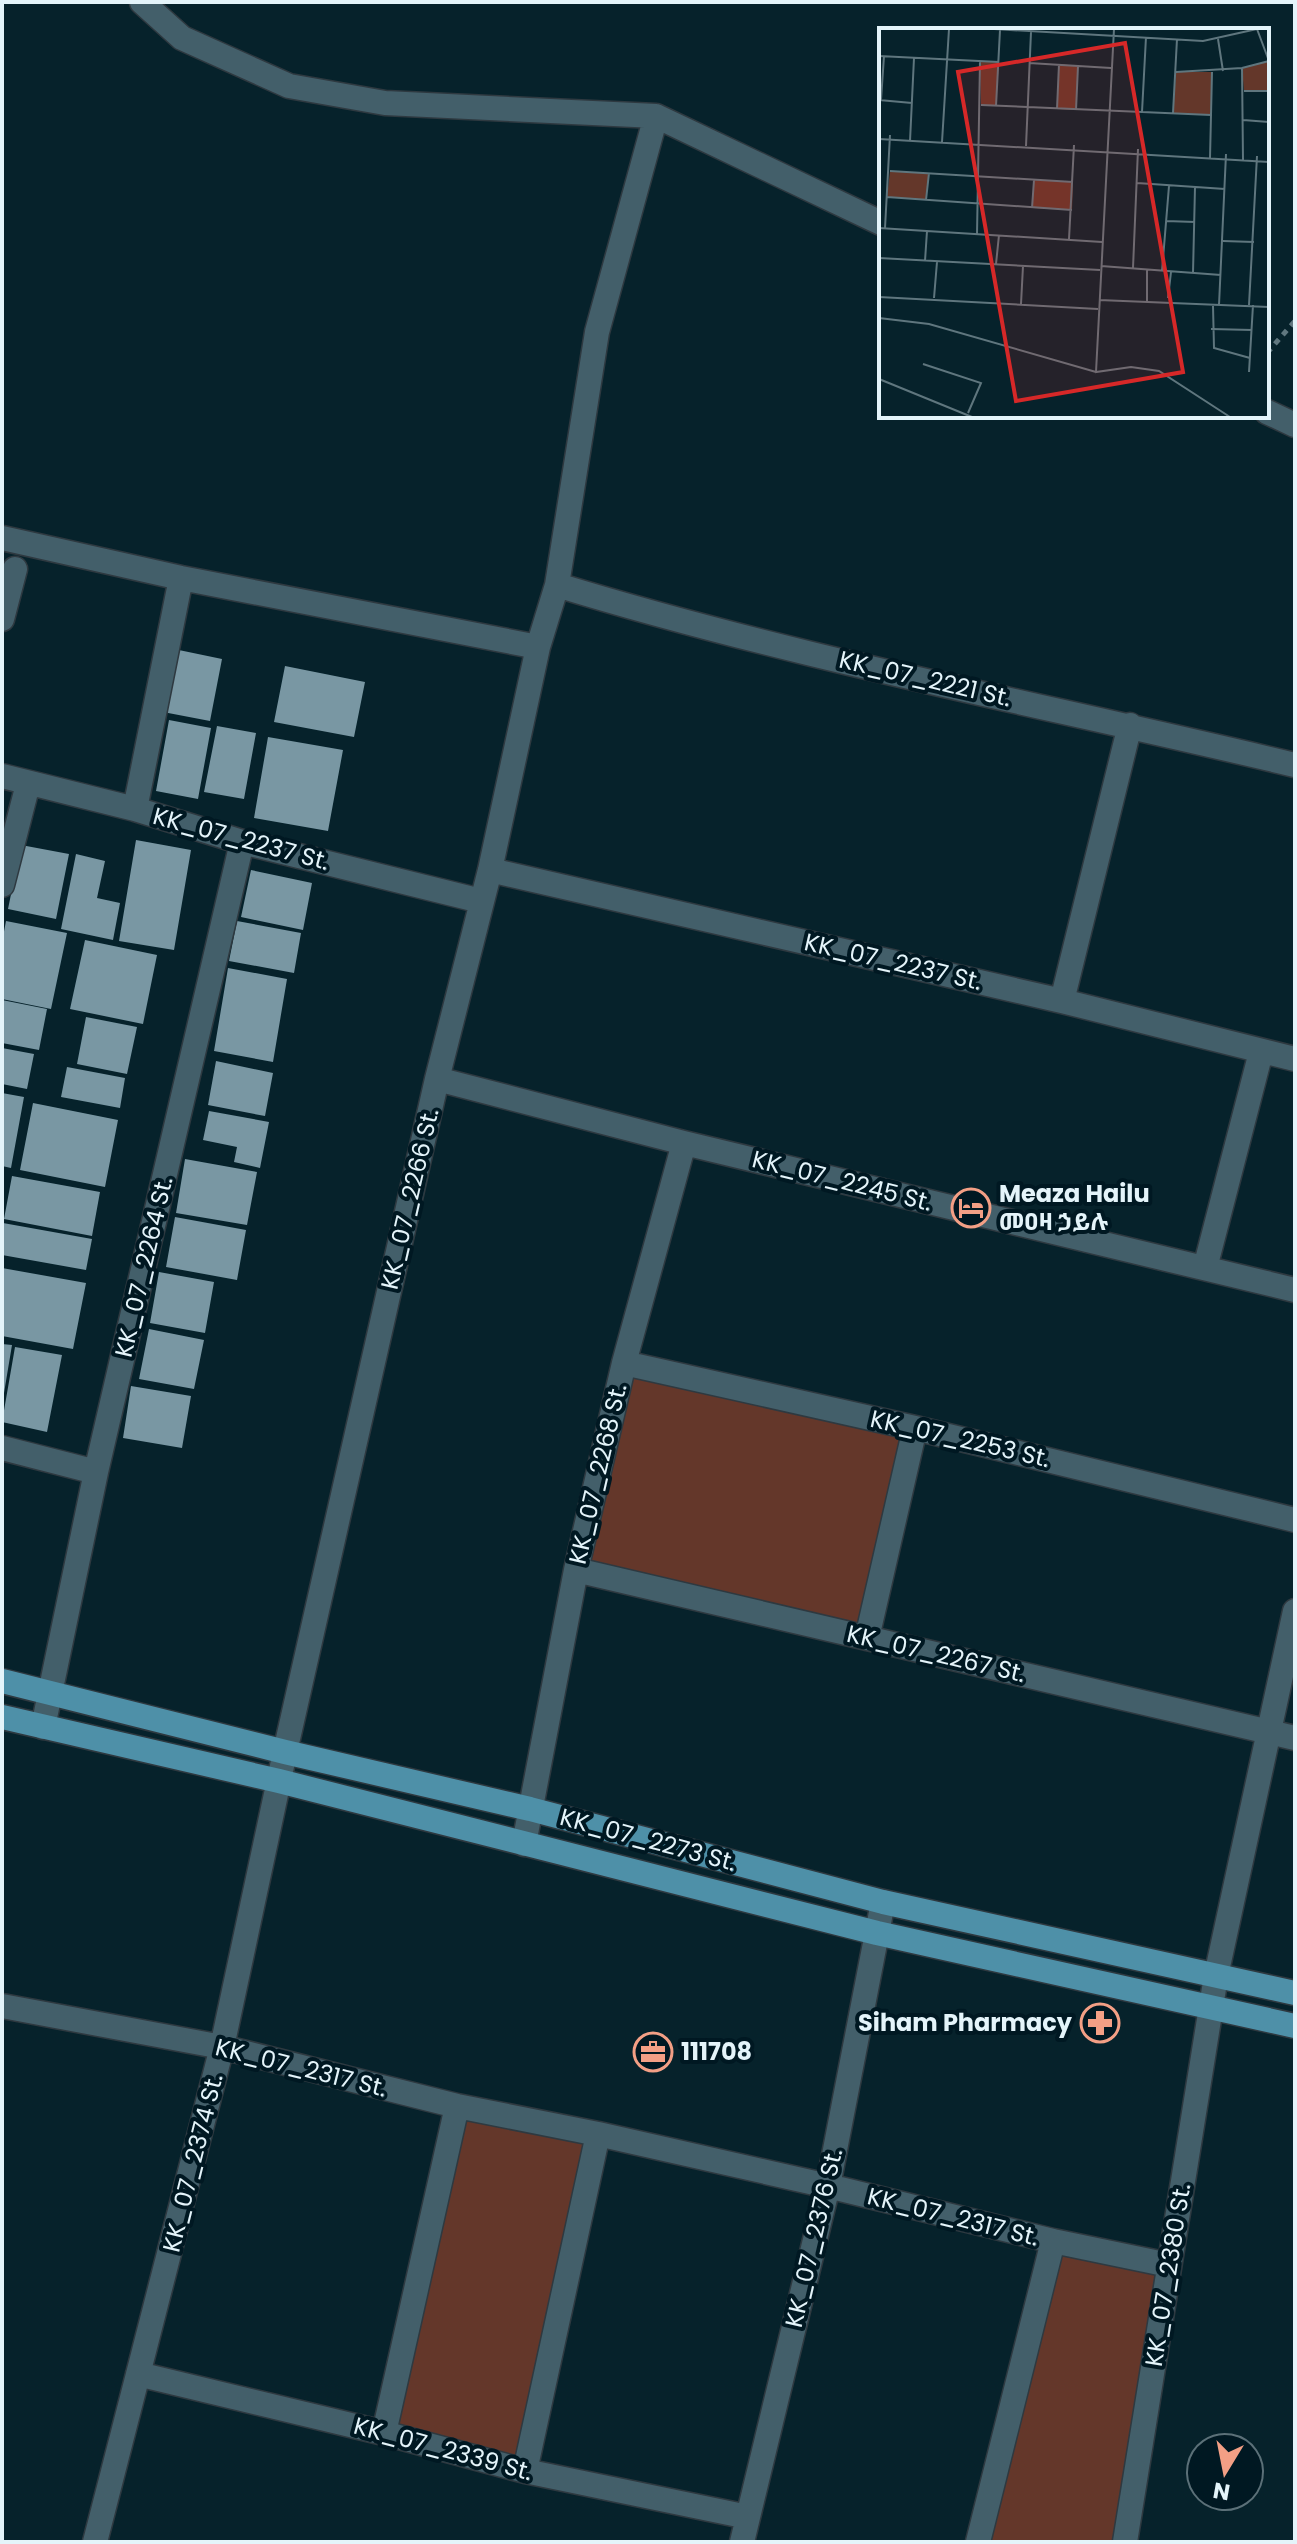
<svg xmlns="http://www.w3.org/2000/svg" width="1297" height="2544" viewBox="0 0 1297 2544" font-family="Poppins,'Noto Sans Ethiopic',sans-serif">
	<style>
		.green { fill: #64372a }
		.building { fill: #7997a3 }
		.lines { fill: none; stroke-linecap: round; stroke-linejoin: round }
		.minor-casing { stroke: #2e3940; stroke-width: 27 }
		.major-casing { stroke: #2e3940; stroke-width: 27 }
		.path { stroke: #60777f; stroke-width: 5; stroke-dasharray: 6 6; stroke-linecap: butt }
		.minor { stroke: #435f6a; stroke-width: 24 }
		.major { stroke: #4e90a8; stroke-width: 24 }
		.labels { text-anchor: middle; stroke-width: 8; stroke-linejoin: round; paint-order: stroke }
		.street-label { font-size: 24px; fill: #e4f4fa; stroke: #001822 }
		.poi-label { font-size: 24px; font-weight: bold; fill: #e4f4fa; stroke: #001822; text-anchor: start }
		.inset-road { fill: none; stroke: #5f767e; stroke-width: 2 }
		.view { fill: #d62828; fill-opacity: 0.15; stroke: #d62828; stroke-width: 4 }
		.inset-edge { fill: none; stroke: #e4f4fa; stroke-width: 4 }
	</style>
	<rect width="100%" height="100%" fill="#06222b"/>
	<path class="green" d="M624,1363L915,1428L867,1638L576,1570Z
		M457,2106L598,2134L525,2471L384,2433Z
		M1053,2241L1169,2265L1125,2542H978Z"/>
	<path class="building" d="M174,649L222,659L210,721L163,712Z
		M285,666L365,682L354,737L274,722Z
		M169,720L211,728L198,799L156,791Z
		M217,726L256,733L244,799L204,792Z
		M268,737L343,750L328,831L254,818Z
		M136,840L191,850L174,950L119,941Z
		M21,845L69,854L56,919L8,909Z
		M76,854L105,861L97,898L120,903L113,940L61,929Z
		M251,870L312,883L303,930L241,917Z
		M6,921L67,933L51,1009L2,999V942Z
		M237,921L301,933L294,973L229,961Z
		M85,940L157,955L143,1024L70,1009Z
		M228,968L287,979L273,1062L214,1051Z
		M2,1000L47,1009L39,1050L2,1043Z
		M86,1017L137,1027L127,1074L77,1064Z
		M2,1048L34,1054L27,1089L2,1084Z
		M216,1061L273,1073L265,1116L208,1105Z
		M67,1067L125,1078L120,1108L61,1097Z
		M2,1093L24,1097L11,1168L2,1166Z
		M33,1103L118,1120L105,1187L20,1170Z
		M209,1111L269,1122L260,1168L234,1162L237,1147L203,1140Z
		M185,1159L257,1172L247,1225L176,1213Z
		M12,1176L100,1192L92,1236L4,1219Z
		M175,1217L246,1230L237,1280L166,1267Z
		M3,1223L92,1239L86,1270L2,1255Z
		M2,1268L86,1283L73,1349L2,1336Z
		M159,1272L214,1282L205,1333L150,1323Z
		M149,1329L204,1340L194,1389L139,1379Z
		M2,1344L12,1345L4,1393H2Z
		M15,1347L62,1355L47,1432L2,1422Z
		M131,1386L191,1396L182,1448L123,1438Z"/>
	<g class="lines">
		<g class="minor-casing">
			<path id="minor" d="M656,116L881,223
				M1267,412L1295,425
				M2,538L181,578L538,647
				M557,585C799,659 1049,706 1295,765
				M2,619L15,569
				M2,776L135,809L242,842L481,901
				M135,809L181,578
				M490,870L1062,1001L1295,1059
				M2,885L28,784
				M1062,1001L1130,725
				M437,1079L684,1143L1295,1290
				M1205,1268L1261,1052
				M624,1363L915,1428L1295,1520
				M2,1448L96,1472
				M576,1570L1295,1738
				M867,1638L915,1428
				M43,1727L96,1472L242,842
				M524,1844L576,1570L624,1363L684,1143
				M2,2006L222,2047L457,2106L598,2134L828,2186L1053,2241L1169,2265
				M138,2374L384,2433L525,2471L748,2517
				M384,2433L457,2106
				M525,2471L598,2134
				M95,2542L222,2047L285,1752L437,1079L490,870L538,647L557,585L597,332L656,116L385,103L289,86L182,38L142,2
				M742,2542L828,2186L883,1902
				M978,2542L1053,2241
				M1125,2542L1216,1976L1295,1611"/>
		</g>
		<g class="major-casing">
			<path id="major" d="M2,1681L285,1752L530,1809L883,1902L1295,1993
				M2,1717L279,1781L877,1933L1295,2026"/>
		</g>
		<path class="path" d="M1267,353L1295,321"/>
		<use href="#minor" class="minor"/>
		<use href="#major" class="major"/>
	</g>
	<defs>
		<g id="hotel-ring" transform="scale(2)"><circle r="9.5" fill="#001822" stroke="#f39f85" stroke-width="1.5"/><path d="M-6-4.5h1.5V1H6V5H4.5V3h-9V5H-6ZM-4 0a1.8 1.8 0 1 1 3.6 0ZM.5 0V-2.5h3Q6-2.5 6 0Z" fill="#f39f85"/></g>
		<g id="pharmacy-ring" transform="scale(2)"><circle r="9.5" fill="#001822" stroke="#f39f85" stroke-width="1.5"/><path d="M-2-6h4v4h4v4h-4v4h-4v-4h-4v-4h4Z" fill="#f39f85"/></g>
		<g id="office-ring" transform="scale(2)"><circle r="9.5" fill="#001822" stroke="#f39f85" stroke-width="1.5"/><path d="M-6-3h4V-5.5h4V-3h4V5H-6ZM-1-4.5V-3h2v-1.5ZM-6 0V1H6V0Z" fill="#f39f85"/></g>
	</defs>
	<g fill-rule="evenodd">
		<use href="#hotel-ring" x="971" y="1208"/>
		<use href="#pharmacy-ring" x="1100" y="2023"/>
		<use href="#office-ring" x="653" y="2052"/>
	</g>
	<g class="labels">
		<g class="street-label">
			<text transform="translate(925 679) rotate(13)" y="8">KK_07_2221 St.</text>
			<text transform="translate(241 839) rotate(15)" y="8">KK_07_2237 St.</text>
			<text transform="translate(893 962) rotate(13)" y="8">KK_07_2237 St.</text>
			<text transform="translate(842 1181) rotate(14)" y="8">KK_07_2245 St.</text>
			<text transform="translate(410 1199) rotate(-77)" y="8">KK_07_2266 St.</text>
			<text transform="translate(144 1267) rotate(-77)" y="8">KK_07_2264 St.</text>
			<text transform="translate(960 1439) rotate(13)" y="8">KK_07_2253 St.</text>
			<text transform="translate(598 1474) rotate(-77)" y="8">KK_07_2268 St.</text>
			<text transform="translate(936 1654) rotate(13)" y="8">KK_07_2267 St.</text>
			<text transform="translate(648 1840) rotate(15)" y="8">KK_07_2273 St.</text>
			<text transform="translate(301 2068) rotate(14)" y="8">KK_07_2317 St.</text>
			<text transform="translate(193 2163) rotate(-76)" y="8">KK_07_2374 St.</text>
			<text transform="translate(953 2217) rotate(14)" y="8">KK_07_2317 St.</text>
			<text transform="translate(814 2238) rotate(-77)" y="8">KK_07_2376 St.</text>
			<text transform="translate(1168 2275) rotate(-81)" y="8">KK_07_2380 St.</text>
			<text transform="translate(443 2449) rotate(15)" y="8">KK_07_2339 St.</text>
		</g>
		<g class="poi-label">
			<text x="999" y="1202">Meaza Hailu<tspan x="999" dy="28">መዐዛ ኃይሉ</tspan></text>
			<text x="1072" y="2031" text-anchor="end">Siham Pharmacy</text>
			<text x="681" y="2060">111708</text>
		</g>
	</g>
	<g transform="translate(879 28)">
		<rect width="390" height="390" fill="#06222b"/>
		<path d="M101,33L120,34L117,78L102,77ZM390,33V64L365,63L363,40ZM180,36L199,38L197,82L178,81ZM297,44H333L332,87L294,85ZM11,143L50,145L47,172L8,169ZM155,152L194,154L193,182L153,180Z" fill="#64372a"/>
		<path class="inset-road" d="M115,1L324,13L378,1M235,1L217,344L252,339L280,343L351,389M378,1L390,33M339,11L344,43M0,28L120,34M150,35L232,40M363,40L364,132M297,44L363,40L390,33M365,63H390M0,72L33,75M2,72L5,28M102,77L332,87M117,78L121,2M178,81L180,36M197,82L199,38M263,84L267,9M294,85L298,11M364,92L390,94M0,111L390,134M31,113L35,30M63,114L70,1M147,118L152,4M331,130L333,44M11,143L194,154M258,155L346,161M8,169L193,182M47,172L50,145M153,180L155,152M287,193L316,194M0,200L223,214M6,200L11,107M98,206L101,33M190,211L195,117M344,213L375,214M0,230L221,242M46,233L48,203M117,236L120,207M222,238L342,247M254,240L259,121M283,243L290,158M314,245L316,159M0,269L219,281M55,270L58,234M289,270L292,244M220,272L390,279M268,273V242M142,276L144,238M340,277L347,126M370,277L378,128M334,278L335,320L371,330M0,290L50,296L217,344M332,301L373,302M44,336L102,355L89,385M370,344L374,277M0,351L93,389"/>
		<path class="view" d="M246,15L304,344L137,373L79,44Z"/>
		<rect width="390" height="390" class="inset-edge"/>
	</g>
	<rect width="1297" height="2544" fill="none" stroke="#e4f4fa" stroke-width="8"/>
	<g transform="translate(1225 2472) rotate(190)"><circle r="38" fill="#001822" stroke="#5b7078" stroke-width="2"/>
	<path d="M0-6L14 30L0 20L-14 30Z" fill="#f39f85"/>
	<text y="-12" font-size="22" font-weight="bold" text-anchor="middle" fill="#e4f4fa">N</text>
	</g>
</svg>
